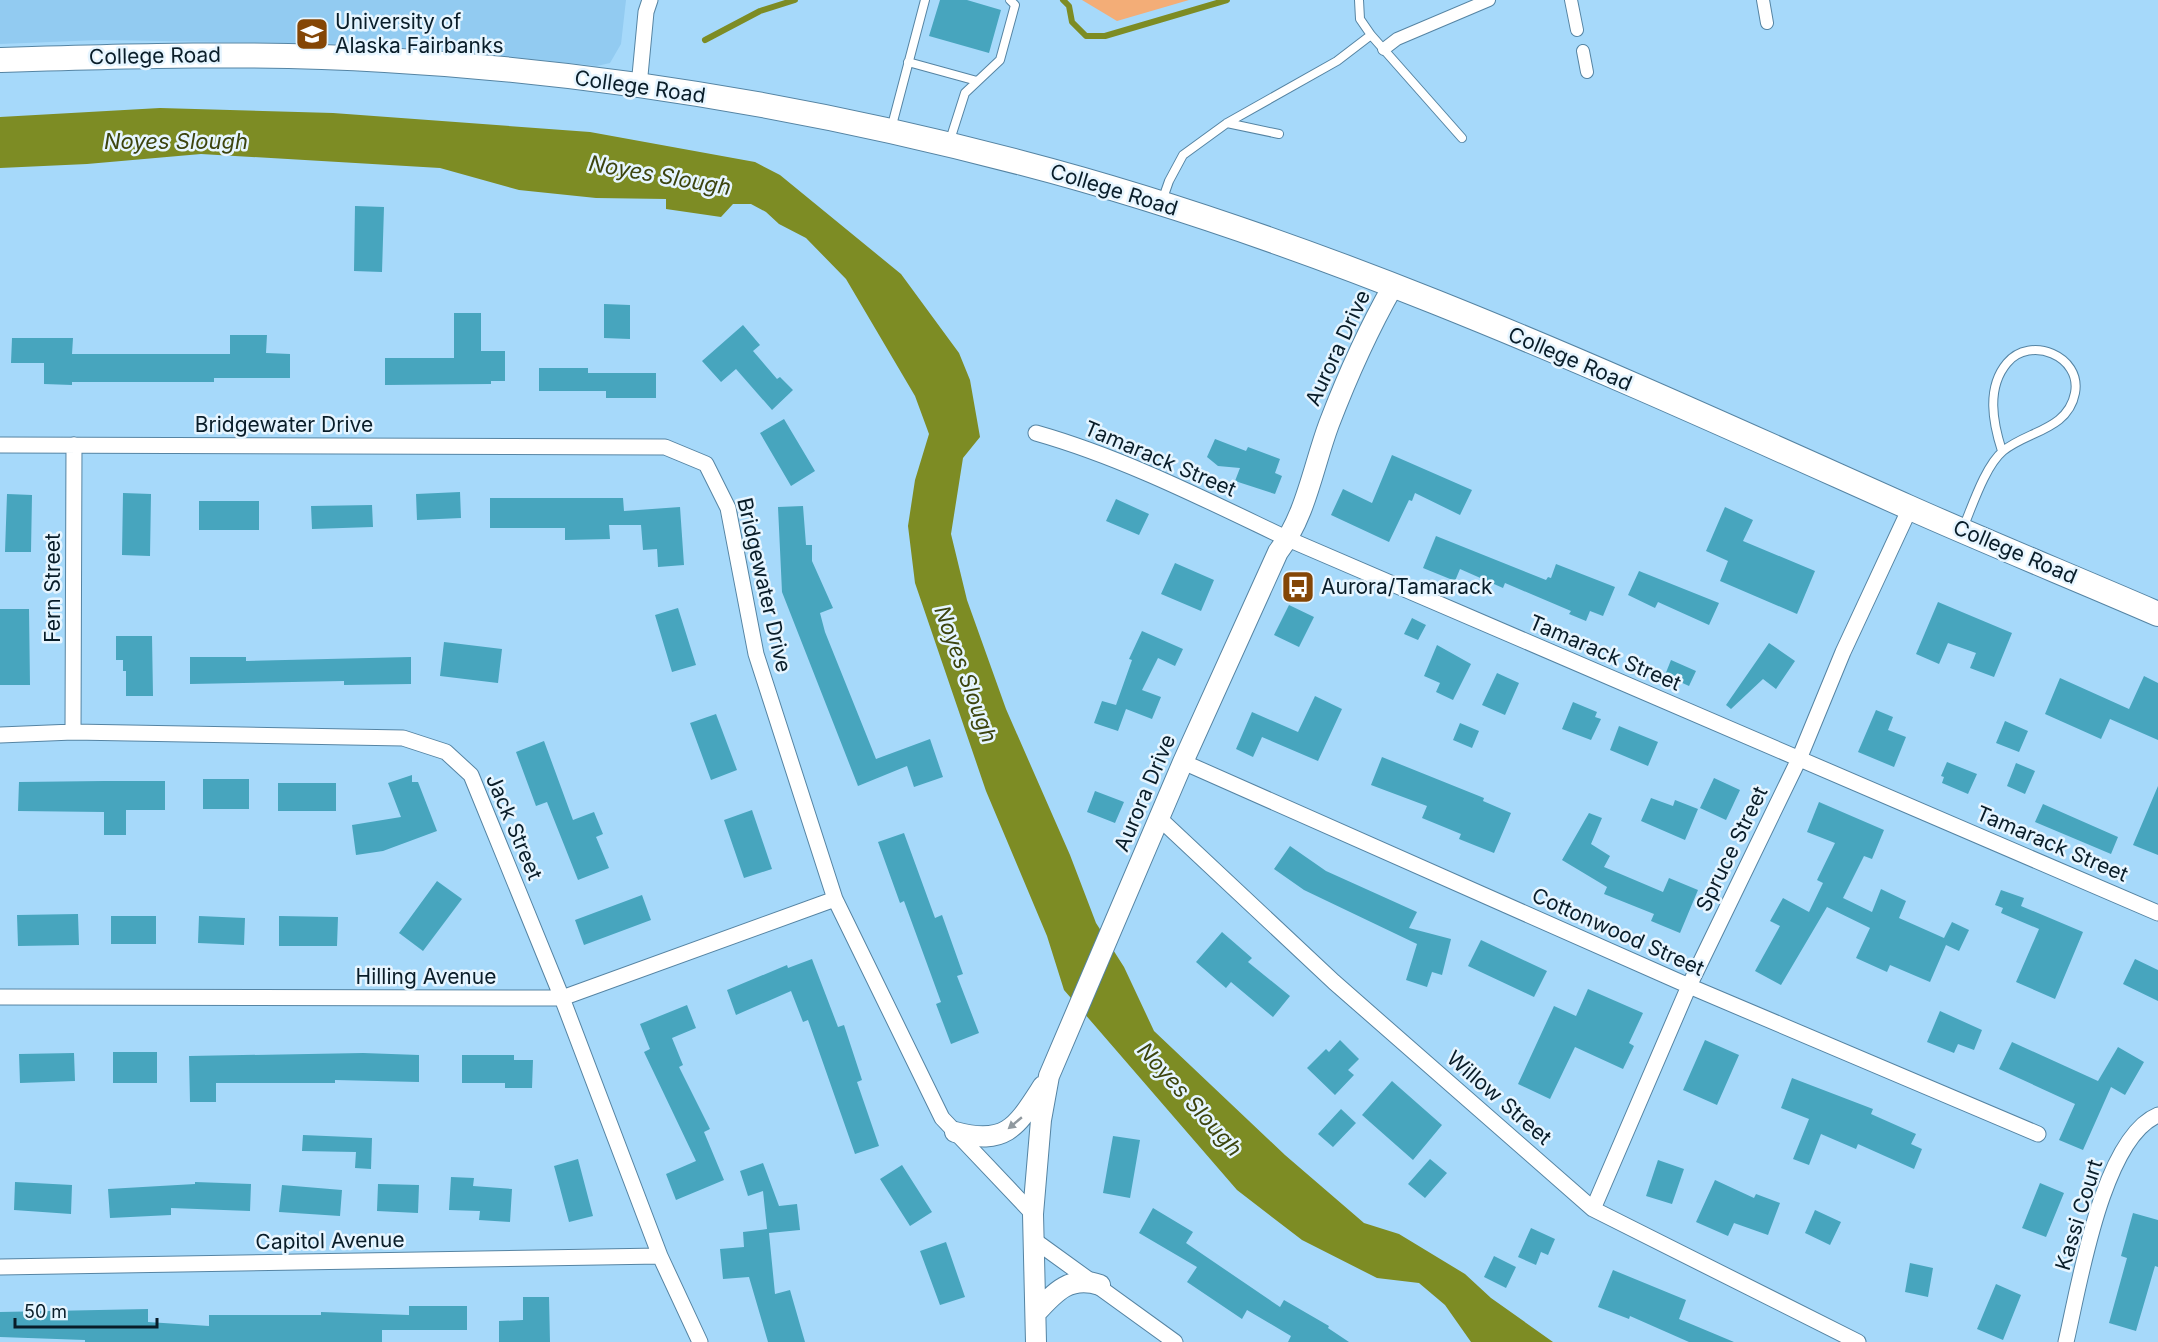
<svg xmlns="http://www.w3.org/2000/svg" width="2158" height="1342" viewBox="0 0 2158 1342" font-family="Inter,sans-serif">
	<style>
		.built { fill: #92cbf1 }
		.green { fill: #f3ad77 }
		.water { fill: #7d8c24 }
		.lines { fill: none; stroke-linecap: round; stroke-linejoin: round }
		.stream { stroke: #7d8c24; stroke-width: 6 }
		.building { fill: #47a5be }
		.service-casing { stroke: #5584a3; stroke-width: 10 }
		.pedestrian-casing { stroke: #5584a3; stroke-width: 14 }
		.minor-casing { stroke: #5584a3; stroke-width: 17 }
		.tertiary-casing { stroke: #5584a3; stroke-width: 22 }
		.primary-casing { stroke: #5584a3; stroke-width: 26 }
		.service { stroke: #fff; stroke-width: 8 }
		.pedestrian { stroke: #fff; stroke-width: 12 }
		.minor { stroke: #fff; stroke-width: 15 }
		.tertiary { stroke: #fff; stroke-width: 20 }
		.primary { stroke: #fff; stroke-width: 24 }
		.oneway { fill: #90999f }
		.labels { text-anchor: middle; stroke-width: 5; stroke-linejoin: round; paint-order: stroke }
		.poi-label { font-size: 21px; fill: #091d29; stroke: #e6f5ff; text-anchor: start }
		.street-label { font-size: 21px; fill: #091d29; stroke: #e6f5ff }
		.water-label { font-size: 22px; font-style: italic; fill: #3c440e; stroke: #e6f5ff }
	</style>
	<rect width="100%" height="100%" fill="#a6d9fa"/>
	<path class="built" d="M0,0H626L621,44L610,63L597,66L453,51L344,44L100,40L0,44Z"/>
	<path class="green" d="M1082,0H1189L1117,21Z"/>
	<path class="water" d="M160,108L333,113L590,132L755,162L780,175L901,274L959,353L970,380L980,437L963,458L951,534L967,600L1006,709L1070,855L1096,923L1124,967L1154,1031L1285,1155L1364,1223L1399,1234L1465,1274L1491,1298L1553,1342H1471L1445,1305L1419,1283L1377,1278L1302,1240L1237,1190L1064,990L1047,936L986,791L915,583L908,526L915,480L929,434L915,396L846,279L806,238L779,224L766,212L751,204H733L721,217L666,209V199L596,198L519,190L440,168L201,154L87,164L0,168V117Z"/>
	<g class="lines">
		<path class="stream" d="M1063,0L1069,6L1072,22L1086,36H1105L1227,0
			M705,40L760,11L795,0"/>
	</g>
	<path class="building" d="M940,0H967L1001,10L989,53L929,36Z
		M355,206L384,207L382,272L354,271Z
		M604,304L630,305V339L604,338Z
		M454,313H481V351H505V381H491V384L385,385V358H454Z
		M743,325L760,345L753,351L777,379L780,377L793,390L772,410L736,369L721,382L702,361Z
		M230,335H267L266,353L290,354V378H214V382H72V385L44,384V363H11L12,338H73L72,354H230Z
		M539,368H588V373H656V398H606V391H539Z
		M784,419L815,471L791,486L760,433Z
		M1215,439L1246,451L1248,447L1280,459L1275,473L1282,476L1275,494L1235,481L1240,468L1218,466L1207,457Z
		M1392,455L1472,490L1460,515L1415,493L1412,501L1409,500L1389,542L1331,515L1343,489L1372,503Z
		M460,492L461,518L417,520L416,494Z
		M123,493L151,494L150,556L122,555Z
		M7,494L32,495L31,552H5Z
		M490,498H623L624,511L680,507L684,565L658,567L657,549L643,550L641,525H609L610,539L565,540V528H490Z
		M1116,499L1149,514L1139,535L1106,521Z
		M199,501H259V530H199Z
		M372,505L373,527L312,529L311,506Z
		M803,506L806,545H812V561L833,608L820,613L825,632L876,759L930,739L943,777L914,787L907,766L858,786L782,592L778,507Z
		M1725,507L1753,520L1743,541L1815,571L1797,614L1720,581L1728,561L1706,551Z
		M1436,536L1546,580L1548,577L1551,578L1556,564L1615,587L1603,616L1590,611L1586,621L1569,614L1571,611L1505,583L1503,588L1460,569L1455,581L1423,568Z
		M1175,563L1214,580L1201,611L1161,594Z
		M1639,571L1719,603L1709,625L1658,602L1655,608L1628,595Z
		M1938,602L2012,633L1994,677L1970,668L1976,653L1948,643L1939,664L1916,654Z
		M1289,605L1314,617L1299,647L1274,635Z
		M678,608L696,665L672,672L655,615Z
		M0,609H29L30,685H0Z
		M1412,618L1426,625L1418,640L1404,634Z
		M1142,631L1183,649L1175,666L1158,658L1142,690L1161,697L1152,719L1126,709L1118,731L1094,723L1102,701L1116,705L1132,660L1129,659Z
		M116,636H152L153,696H126V671H123V660H116Z
		M444,642L502,649L498,683L440,676Z
		M1769,643L1795,661L1776,689L1763,679L1731,709L1726,705Z
		M1437,645L1471,664L1453,700L1436,692L1440,683L1424,676Z
		M190,657H246V661L411,657V684L344,685V681L190,684Z
		M1671,660L1696,671L1689,686L1665,675Z
		M1497,673L1519,683L1505,715L1482,705Z
		M2144,676L2158,683V740L2110,719L2101,739L2045,714L2060,678L2129,709Z
		M1315,696L1342,709L1318,761L1262,737L1253,757L1236,749L1252,712L1298,732Z
		M1573,702L1597,712L1595,717L1601,719L1591,740L1562,729Z
		M1876,710L1893,717L1888,730L1906,737L1894,767L1858,752Z
		M716,714L737,770L711,780L690,723Z
		M2005,721L2028,731L2019,752L1996,743Z
		M1460,723L1479,731L1472,748L1453,740Z
		M1619,726L1658,742L1648,766L1610,750Z
		M544,741L573,820L594,812L603,834L596,837L609,868L578,880L547,802L536,806L516,752Z
		M1382,757L1484,798L1483,801L1511,813L1494,853L1459,839L1461,834L1422,818L1427,806L1371,785Z
		M1947,762L1977,774L1968,794L1942,783L1944,777L1941,776Z
		M2016,763L2035,771L2025,794L2007,786Z
		M412,775V782H418L437,831L383,851L356,855L352,825L401,817L388,783Z
		M1714,778L1740,790L1726,820L1700,808Z
		M203,779H249V809H203Z
		M104,781H165V810H126V835H104V812L18,811L19,782Z
		M278,783H336V811H278Z
		M2158,786V855L2133,845Z
		M1095,791L1124,802L1115,823L1087,812Z
		M1651,798L1673,806L1675,800L1698,809L1685,840L1641,821Z
		M1819,802L1884,830L1872,859L1864,856L1843,898L1872,912L1881,889L1906,901L1899,918L1944,938L1952,922L1969,930L1959,951L1946,945L1930,982L1890,965L1887,972L1856,958L1870,928L1827,907L1781,985L1755,971L1780,926L1770,921L1783,898L1809,912L1823,883L1817,880L1835,843L1807,832Z
		M2043,804L2118,837L2111,854L2035,822Z
		M752,810L772,869L744,878L724,820Z
		M1589,813L1602,818L1591,844L1610,856L1604,867L1663,892L1669,878L1698,890L1680,933L1651,921L1654,914L1604,894L1607,887L1562,860Z
		M904,833L935,918L942,915L963,974L957,976L979,1033L951,1044L936,1004L941,1002L904,901L900,903L878,842Z
		M1290,846L1326,871L1417,912L1409,928L1451,939L1442,975L1432,972L1427,987L1406,980L1417,944L1304,890L1274,869Z
		M437,881L462,899L423,951L399,933Z
		M2001,890L2024,898L2021,906L2083,932L2055,999L2016,982L2039,929L2001,913L2003,908L1995,905Z
		M642,895L651,920L584,945L575,920Z
		M78,914L79,945L18,946L17,915Z
		M111,916H156V944H111Z
		M199,916L245,918L244,945L198,943Z
		M279,916L338,917L337,946H279Z
		M1222,932L1252,958L1248,962L1290,996L1273,1017L1231,982L1226,988L1196,962Z
		M1481,940L1547,971L1534,997L1468,966Z
		M812,959L838,1027L844,1025L862,1080L857,1082L879,1146L855,1154L808,1020L803,1022L791,991L736,1015L727,990L787,965L788,968Z
		M2135,959L2158,970V1001L2123,984Z
		M1588,989L1643,1013L1629,1043L1634,1046L1623,1069L1575,1047L1550,1099L1518,1084L1554,1006L1576,1016Z
		M687,1005L696,1028L672,1038L683,1065L679,1067L710,1129L704,1132L724,1180L676,1200L666,1174L696,1161L644,1052L650,1049L640,1024Z
		M1940,1011L1982,1030L1974,1050L1958,1044L1954,1053L1927,1042Z
		M1340,1040L1359,1059L1348,1070L1354,1075L1335,1095L1307,1068L1326,1049L1329,1052Z
		M1705,1040L1739,1055L1717,1105L1683,1090Z
		M2012,1042L2098,1081L2118,1047L2144,1062L2125,1095L2111,1087L2083,1150L2059,1140L2075,1104L1999,1069Z
		M113,1052H157V1083H113Z
		M74,1053L75,1081L20,1083L19,1054Z
		M363,1053L419,1055V1082L335,1080V1083H216V1102H190L189,1056Z
		M462,1055H514V1060H533L532,1088H505V1083H462Z
		M1792,1078L1873,1109L1871,1114L1916,1134L1911,1144L1922,1149L1914,1169L1858,1144L1856,1149L1821,1134L1809,1165L1793,1159L1809,1119L1781,1108Z
		M1392,1081L1442,1125L1413,1160L1362,1115Z
		M1341,1109L1356,1123L1333,1147L1318,1134Z
		M303,1135L372,1138L371,1169L355,1168L356,1152L302,1151Z
		M1113,1136L1140,1140L1130,1198L1103,1193Z
		M578,1159L593,1216L569,1222L554,1166Z
		M1430,1159L1447,1173L1425,1198L1408,1184Z
		M1658,1160L1684,1169L1672,1204L1646,1196Z
		M763,1163L779,1206L797,1204L800,1230L769,1233L775,1294L790,1290L805,1342H768L749,1277L723,1279L720,1249L744,1247L743,1232L767,1229L763,1191L748,1196L740,1171Z
		M902,1165L932,1212L910,1226L880,1179Z
		M451,1177L474,1178L473,1186L512,1189L510,1222L479,1220L480,1211L449,1210Z
		M1715,1180L1754,1198L1756,1194L1780,1203L1768,1235L1734,1223L1728,1236L1696,1222Z
		M15,1182L72,1185L71,1214L14,1210Z
		M195,1182L251,1184L250,1211L171,1208V1215L110,1218L108,1189L195,1184Z
		M2040,1183L2064,1193L2046,1237L2022,1228Z
		M378,1184L419,1185L418,1213L377,1211Z
		M282,1185L342,1190L340,1216L279,1212Z
		M1153,1208L1193,1232L1186,1243L1280,1307L1284,1300L1329,1326L1328,1328L1349,1342H1288L1291,1336L1247,1310L1242,1319L1187,1282L1197,1267L1139,1233Z
		M1815,1210L1841,1222L1830,1245L1805,1233Z
		M2133,1213L2158,1220V1267L2155,1266L2136,1331L2109,1323L2127,1258L2121,1256Z
		M1531,1228L1555,1239L1548,1255L1541,1252L1536,1265L1518,1257Z
		M946,1242L965,1297L940,1305L920,1251Z
		M1494,1256L1516,1267L1506,1288L1484,1277Z
		M1910,1263L1933,1268L1928,1297L1905,1292Z
		M1613,1270L1686,1300L1679,1319L1734,1342H1689L1630,1316L1629,1319L1598,1307Z
		M1996,1284L2021,1295L2003,1340L1977,1329Z
		M523,1297H549L550,1342H499V1321L523,1320Z
		M409,1306H467V1330H382V1342H85V1340L0,1337V1312L148,1309V1322L209,1326V1315H321V1312L409,1315Z"/>
	<g class="lines">
		<g class="service-casing">
			<path id="service" d="M1359,0L1360,19L1371,35L1462,138
				M908,62L977,81
				M1227,123L1279,134
				M891,129L925,0
				M950,140L965,93L1000,60L1015,5L1010,0
				M1162,201L1169,181L1183,155L1227,123L1337,61L1371,35
				M1963,528C1972,507 1985,466 2003,451C2027,431 2068,430 2075,393C2082,356 2030,335 2007,363C1986,388 1993,423 2002,451"/>
		</g>
		<g class="pedestrian-casing">
			<path id="pedestrian" d="M1571,0L1577,30
				M1763,0L1767,23
				M1384,49L1397,39L1489,0
				M1583,51L1587,72"/>
		</g>
		<g class="minor-casing">
			<path id="minor" d="M639,86L646,12L650,0
				M1036,433C1124,458 1206,500 1288,539L2158,913
				M0,445L665,447L706,464L728,508L756,654L835,899L942,1118L1033,1214
				M73,732L74,445
				M0,735L73,732L403,738L446,752L471,775L562,998L660,1256L700,1342
				M1183,762L1689,986L2038,1134
				M1159,818L1334,982L1593,1209L1858,1342
				M0,997L562,998L835,899
				M1593,1209L1689,986L1799,759L1843,652L1910,508
				M1034,1240L1175,1342
				M0,1267L660,1256
				M2066,1342C2079,1287 2102,1138 2158,1115"/>
		</g>
		<g class="tertiary-casing">
			<path id="tertiary" d="M955,1132C1007,1146 1017,1126 1043,1086
				M1036,1313C1055,1292 1070,1275 1100,1285
				M1036,1342L1033,1214L1041,1120L1049,1076L1183,762L1278,552C1306,516 1313,467 1329,424C1347,377 1368,330 1393,286"/>
		</g>
		<g class="primary-casing">
			<path id="primary" d="M0,60C129,56 257,52 385,60C600,72 814,108 1022,163C1329,243 1619,378 1908,507C1991,544 2075,578 2158,614"/>
		</g>
		<use href="#service" class="service"/>
		<use href="#pedestrian" class="pedestrian"/>
		<use href="#minor" class="minor"/>
		<use href="#tertiary" class="tertiary"/>
		<use href="#primary" class="primary"/>
	</g>
	<defs><path id="oneway-solid" d="M-6-.8H1V-3.2L6.5 0L1 3.2V.8H-6Z" transform="scale(1.5)"/></defs>
	<use class="oneway" href="#oneway-solid" transform="translate(1015 1123) rotate(140)"/>
	<defs>
		<g id="university-square" transform="scale(1.725)"><rect x="-9" y="-9" width="18" height="18" rx="4" fill="#844606" stroke="#e6f5ff"/><path d="M0-5L7-2L0 1L-7-2ZM-4 1L0 2.5L4 1V4Q0 6-4 4Z" fill="#fff"/></g>
		<g id="bus-square" transform="scale(1.725)"><rect x="-9" y="-9" width="18" height="18" rx="4" fill="#844606" stroke="#e6f5ff"/><path d="M-5-6H5V4H4V6H2V4H-2V6H-4V4H-5ZM-3.5-4V0h7V-4ZM-3.5 1.2v1.5H-2V1.2ZM2 1.2v1.5H3.5V1.2Z" fill="#fff"/></g>
	</defs>
	<g fill-rule="evenodd">
		<use href="#university-square" x="312" y="34"/>
		<use href="#bus-square" x="1298" y="587"/>
	</g>
	<g class="labels">
		<g class="poi-label">
			<text x="335" y="29">University of<tspan x="335" dy="24">Alaska Fairbanks</tspan></text>
			<text x="1321" y="594">Aurora/Tamarack</text>
		</g>
		<g class="street-label">
			<text transform="translate(155 56) rotate(-1)" y="7">College Road</text>
			<text transform="translate(640 87) rotate(8)" y="7">College Road</text>
			<text transform="translate(1114 190) rotate(17)" y="7">College Road</text>
			<text transform="translate(1338 348) rotate(-65)" y="7">Aurora Drive</text>
			<text transform="translate(1570 359) rotate(23)" y="7">College Road</text>
			<text x="284" y="432">Bridgewater Drive</text>
			<text transform="translate(1160 459) rotate(23)" y="7">Tamarack Street</text>
			<text transform="translate(2015 552) rotate(23)" y="7">College Road</text>
			<text transform="translate(764 585) rotate(77)" y="7">Bridgewater Drive</text>
			<text transform="translate(53 588) rotate(-90)" y="7">Fern Street</text>
			<text transform="translate(1605 653) rotate(23)" y="7">Tamarack Street</text>
			<text transform="translate(1145 793) rotate(-67)" y="7">Aurora Drive</text>
			<text transform="translate(514 827) rotate(67)" y="7">Jack Street</text>
			<text transform="translate(2052 844) rotate(23)" y="7">Tamarack Street</text>
			<text transform="translate(1732 849) rotate(-64)" y="7">Spruce Street</text>
			<text transform="translate(1618 932) rotate(24)" y="7">Cottonwood Street</text>
			<text x="426" y="984">Hilling Avenue</text>
			<text transform="translate(1499 1098) rotate(41)" y="7">Willow Street</text>
			<text transform="translate(2079 1215) rotate(-73)" y="7">Kassi Court</text>
			<text transform="translate(330 1241) rotate(-1)" y="7">Capitol Avenue</text>
		</g>
		<g class="water-label">
			<text x="176" y="149">Noyes Slough</text>
			<text transform="translate(660 175) rotate(10)" y="8">Noyes Slough</text>
			<text transform="translate(966 674) rotate(70)" y="8">Noyes Slough</text>
			<text transform="translate(1190 1099) rotate(48)" y="8">Noyes Slough</text>
		</g>
	</g>
	<path d="M15 1318v9h142v-9" fill="none" stroke="#091d29" stroke-width="3"/>
	<text x="24" y="1318" font-size="18" fill="#091d29" stroke="#e6f5ff" stroke-width="4.5" paint-order="stroke">50 m</text>
</svg>
